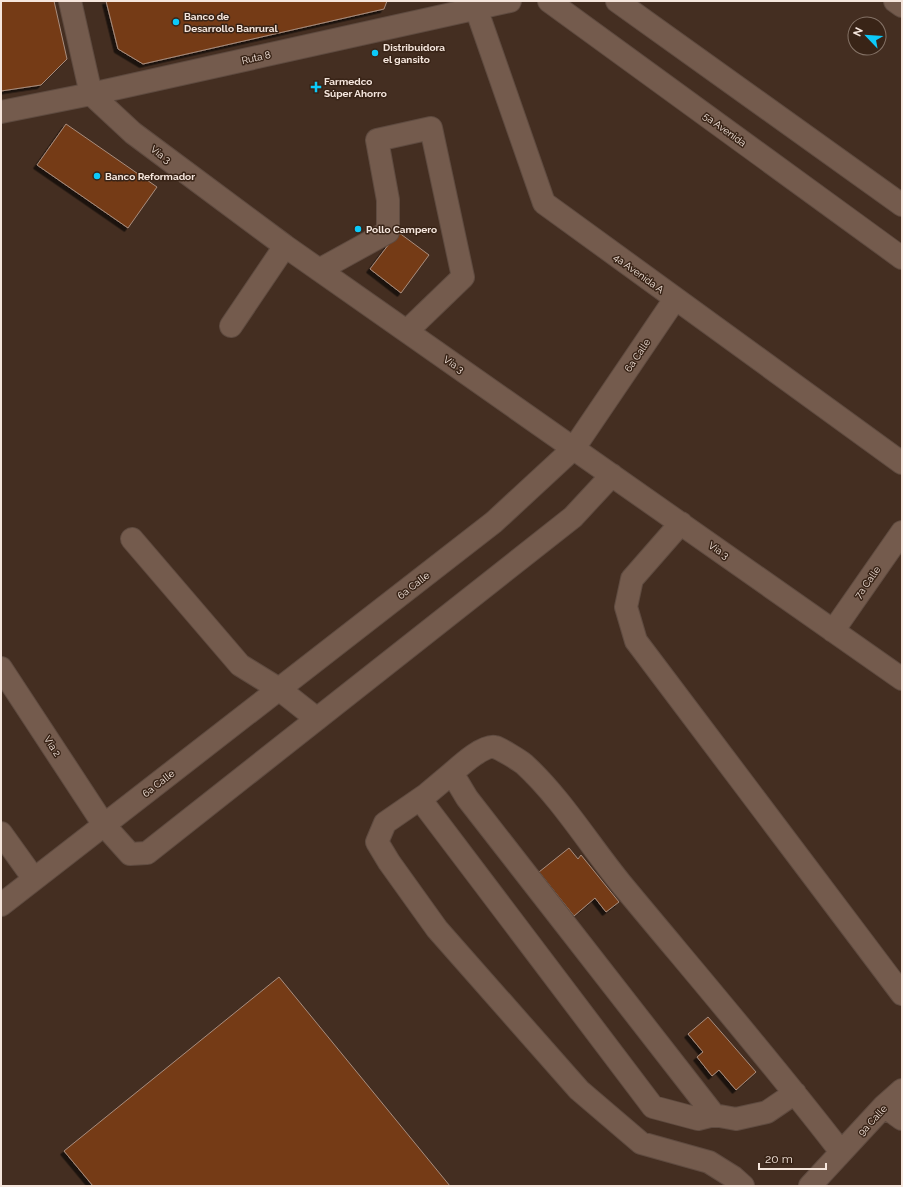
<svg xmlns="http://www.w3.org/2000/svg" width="903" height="1187" viewBox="0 0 903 1187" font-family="Raleway,sans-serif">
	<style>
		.building { fill: #743b15; stroke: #a98d7e; filter: url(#shadow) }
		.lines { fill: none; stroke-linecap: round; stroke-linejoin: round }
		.minor-casing { stroke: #5f4b40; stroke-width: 24 }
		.minor { stroke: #745b4d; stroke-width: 22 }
		.poi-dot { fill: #0ccafa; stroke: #392417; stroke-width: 1.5 }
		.labels { text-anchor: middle; stroke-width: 3; stroke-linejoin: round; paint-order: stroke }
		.poi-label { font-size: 10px; font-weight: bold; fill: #f5e6dd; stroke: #392417; text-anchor: start }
		.street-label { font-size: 10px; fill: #f5e6dd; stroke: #392417 }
	</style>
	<defs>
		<filter id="shadow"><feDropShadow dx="-3.5" dy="3.5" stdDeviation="0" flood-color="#0009"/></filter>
	</defs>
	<rect width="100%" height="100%" fill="#442e21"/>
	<path class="building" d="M1,1H54L67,59L41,85L1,91Z
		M106,1H387L384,9L143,64L118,49Z
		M66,124L157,187L128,228L37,165Z
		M398,232L429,255L401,293L370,269Z
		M569,848L578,859L581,855L619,902L606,912L595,898L574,916L539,872Z
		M279,977L450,1186H93L64,1151Z
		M708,1017L756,1072L736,1090L719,1070L712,1076L697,1057L703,1052L688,1034Z"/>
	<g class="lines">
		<g class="minor-casing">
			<path id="minor" d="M70,1L91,94L133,133L285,246L902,679
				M549,1L902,258
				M617,1L902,205
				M895,1L902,6
				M476,8L544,203L902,463
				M1,112L91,94L510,1
				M319,270L388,232V200L377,140L431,128L463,277L407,331
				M231,326L285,246
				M681,523L632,579L626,607L636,641L902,994
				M132,539L240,665L279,689L317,719
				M833,631L902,532
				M1,668L104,825L130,854L147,853L573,517L612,475
				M452,773L427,794L385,823L377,842L389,862L437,929L579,1090L641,1143L709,1162L733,1177L743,1186
				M420,799L653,1107L698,1119L714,1115
				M1,833L34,879
				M1,905L494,522L574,448L675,299
				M795,1093L767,1112L736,1119L714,1115L467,798L452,773C460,766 484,744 495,747C501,749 519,760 524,764C562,799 590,846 623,886C696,974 771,1061 841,1152
				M884,1106L902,1119
				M810,1186L884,1106L902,1090"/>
		</g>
		<use href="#minor" class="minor"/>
	</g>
	<g class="poi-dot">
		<circle cx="176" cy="22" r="4"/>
		<circle cx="375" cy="53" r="4"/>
		<path d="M314 81h4v4h4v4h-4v4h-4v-4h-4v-4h4z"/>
		<circle cx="97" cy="176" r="4"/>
		<circle cx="358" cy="229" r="4"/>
	</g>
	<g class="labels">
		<g class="poi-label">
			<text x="184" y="20">Banco de<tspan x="184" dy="12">Desarrollo Banrural</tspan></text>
			<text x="383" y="51">Distribuidora<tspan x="383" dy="12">el gansito</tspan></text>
			<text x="324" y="85">Farmedco<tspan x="324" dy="12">Súper Ahorro</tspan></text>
			<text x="105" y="180">Banco Reformador</text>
			<text x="366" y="233">Pollo Campero</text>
		</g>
		<g class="street-label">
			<text transform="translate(256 57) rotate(-13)" y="4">Ruta 8</text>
			<text transform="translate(725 129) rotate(36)" y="4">5a Avenida</text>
			<text transform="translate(161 154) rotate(37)" y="4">Vía 3</text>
			<text transform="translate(639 273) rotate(36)" y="4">4a Avenida A</text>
			<text transform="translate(637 355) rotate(-56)" y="4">6a Calle</text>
			<text transform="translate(454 364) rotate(35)" y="4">Vía 3</text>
			<text transform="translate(719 550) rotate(35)" y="4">Vía 3</text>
			<text transform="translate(867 582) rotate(-55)" y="4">7a Calle</text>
			<text transform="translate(413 585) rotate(-38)" y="4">6a Calle</text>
			<text transform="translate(53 746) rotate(57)" y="4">Vía 2</text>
			<text transform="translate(158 783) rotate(-38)" y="4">6a Calle</text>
			<text transform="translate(872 1120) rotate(-47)" y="4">9a Calle</text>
		</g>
	</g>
	<rect width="903" height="1187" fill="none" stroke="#f5e6dd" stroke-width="4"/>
	<g transform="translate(867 36) rotate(295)"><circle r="19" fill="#392417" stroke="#847266"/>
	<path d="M0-3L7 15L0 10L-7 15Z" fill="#0ccafa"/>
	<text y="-6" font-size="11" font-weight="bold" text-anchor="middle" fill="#f5e6dd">N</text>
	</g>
	<path d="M759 1163v6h67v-6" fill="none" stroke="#f5e6dd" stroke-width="2"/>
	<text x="765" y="1163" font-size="12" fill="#f5e6dd" stroke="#392417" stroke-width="3" paint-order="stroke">20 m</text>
</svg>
